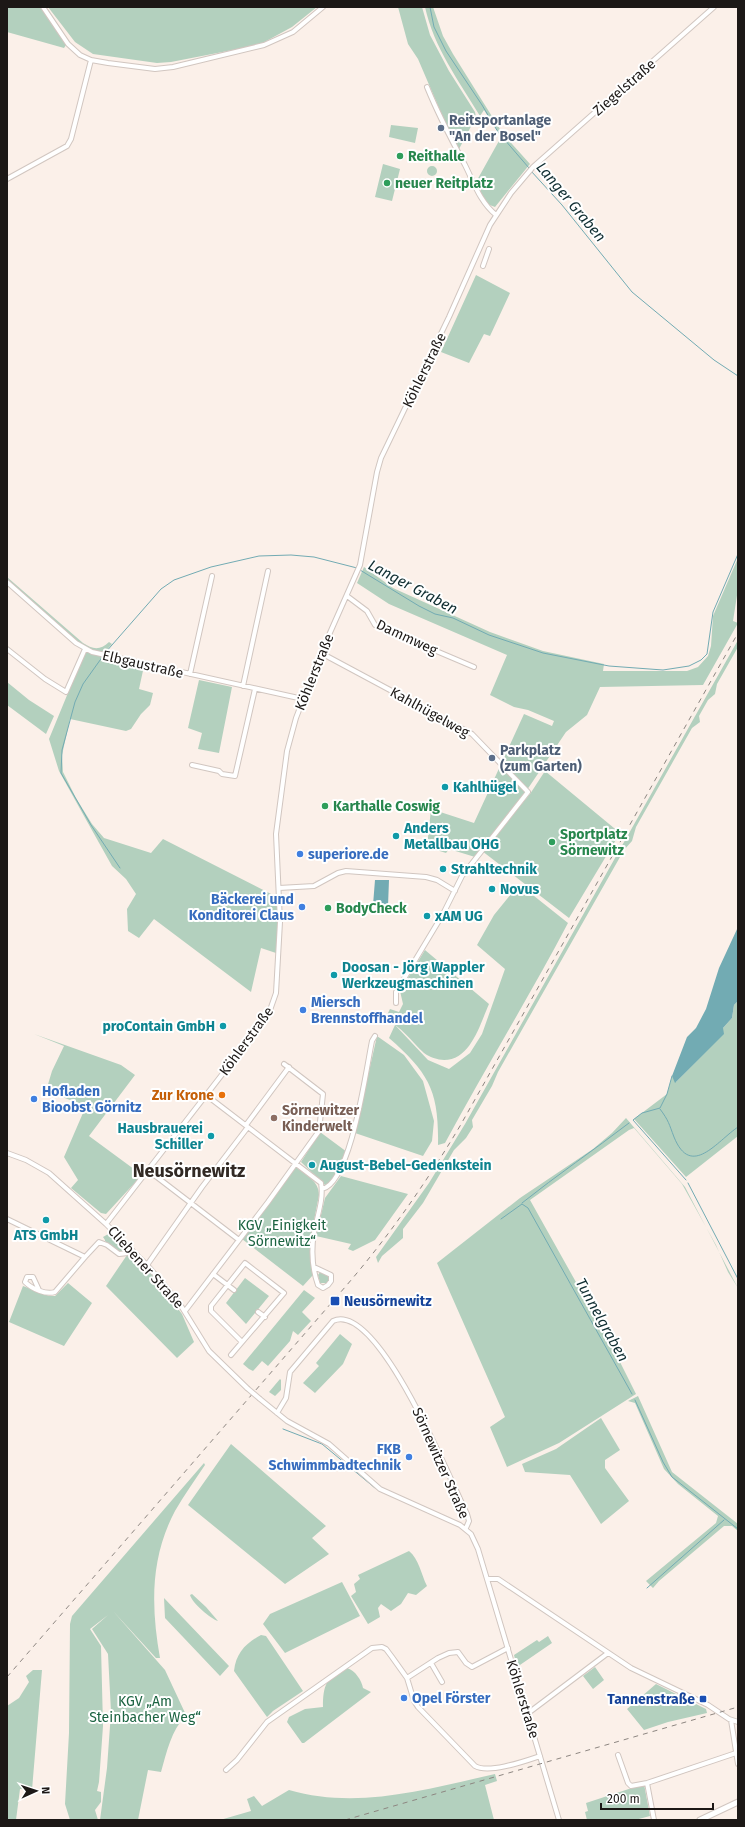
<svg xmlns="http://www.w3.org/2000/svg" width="745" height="1827" viewBox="0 0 745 1827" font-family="'Fira Sans',sans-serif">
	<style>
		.green { fill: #b3d0be }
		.water { fill: #72abb3 }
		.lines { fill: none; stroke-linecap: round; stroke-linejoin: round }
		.stream { stroke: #72abb3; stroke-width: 1 }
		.minor-casing { stroke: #d1c6c0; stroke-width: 6 }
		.major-casing { stroke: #d1c6c0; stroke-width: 7 }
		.minor { stroke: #fff; stroke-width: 4 }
		.major { stroke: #fff; stroke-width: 5 }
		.rail { stroke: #8d8681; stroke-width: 1; stroke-dasharray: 5 5; stroke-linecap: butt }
		.minor-bridge-casing { stroke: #d1c6c0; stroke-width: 6; stroke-linecap: butt }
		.minor-bridge { stroke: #fff; stroke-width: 4 }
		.service-dot { fill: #5c6f8a; stroke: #fff; stroke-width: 1.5 }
		.leisure-dot { fill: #2e9e5b; stroke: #fff; stroke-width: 1.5 }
		.culture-dot { fill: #0f9aa8; stroke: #fff; stroke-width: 1.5 }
		.shop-dot { fill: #3f7fe0; stroke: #fff; stroke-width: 1.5 }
		.food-dot { fill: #e8710a; stroke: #fff; stroke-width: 1.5 }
		.education-dot { fill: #8d6e63; stroke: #fff; stroke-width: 1.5 }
		.transit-dot { fill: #1a4fb4; stroke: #fff; stroke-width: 1.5 }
		.labels { text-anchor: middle; stroke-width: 4; stroke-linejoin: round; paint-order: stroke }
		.street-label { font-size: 14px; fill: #1c1816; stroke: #fff }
		.service-label { font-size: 14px; font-weight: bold; fill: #4e5e75; stroke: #fff; text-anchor: start }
		.leisure-label { font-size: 14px; font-weight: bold; fill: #27864d; stroke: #fff; text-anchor: start }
		.culture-label { font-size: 14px; font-weight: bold; fill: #0d838f; stroke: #fff; text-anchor: start }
		.shop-label { font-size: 14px; font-weight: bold; fill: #366cbe; stroke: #fff; text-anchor: start }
		.food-label { font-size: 14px; font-weight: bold; fill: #c56008; stroke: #fff; text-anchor: end }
		.education-label { font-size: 14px; font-weight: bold; fill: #785e54; stroke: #fff; text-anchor: start }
		.park-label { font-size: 14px; fill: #1b6341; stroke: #fff }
		.transit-label { font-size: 14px; font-weight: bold; fill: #164399; stroke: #fff; text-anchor: start }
		.water-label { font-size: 15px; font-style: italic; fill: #102e32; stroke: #fff }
		.district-label { font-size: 18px; font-weight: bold; fill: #312924; stroke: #fff }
	</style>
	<rect width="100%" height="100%" fill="#fbf0e9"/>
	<path class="green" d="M7,7H41L66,45L64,48L7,32Z
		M48,7H317L292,27L259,45L171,62L157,63L93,54L75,42Z
		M398,7H422L430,35L449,71L475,112L476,117L459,149L445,122L418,59L408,44Z
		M425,7H433L443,36L453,54L503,134L530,164L495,207L487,204L479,192L481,191L480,189L478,190L476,182L500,139L503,140L484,110L480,116C459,81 434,48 425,7Z
		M391,125L418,128L415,143L389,137Z
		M383,164L400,169L392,201L375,197Z
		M427 171a5 5 0 1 1 10 0a5 5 0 1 1-10 0Z
		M476,275L510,293L490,336L484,334L469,363L441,352Z
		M738,558V589L733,621L738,623L703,685L600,687L587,715L566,732L529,787L475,857L449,849L446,853L427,847L431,809L474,823L524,714L552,726L554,721L528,710L514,707L490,695L507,655L389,604L357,583L364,567L393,588L490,632L543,651L604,664L603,671H687L698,667L708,656L711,646L713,616Z
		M7,577L83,643C92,649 100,651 109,642L112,644L104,653L93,651L78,642L7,580Z
		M738,640V647L717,684L715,694L708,700L699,716L700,722L692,728L636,827L632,841L624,850L498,1072L492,1086L472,1120L473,1127L466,1138L454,1150L423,1203L403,1229V1238L382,1256L378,1263L376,1257L429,1183L465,1124Z
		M87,652L144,666L139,689L153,693L150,705L141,714L131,729L126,731L70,719L62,755L63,772L76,798L92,824L104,838L151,853L163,839L277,897L278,938L276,953L261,948L251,992L154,919L139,938L128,931L127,909L136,894L126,879L112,866L84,816L59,771L49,739L84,654Z
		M199,680L232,687L219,753L198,749L202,733L188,728Z
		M7,682L29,700L54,716L46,734L7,705Z
		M545,771L620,833L569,918L482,851L530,794Z
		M519,884L568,923C529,997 485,1069 445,1143L438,1145C439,1091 429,1073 389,1038L395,1025L428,1060L449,1069L470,1053L482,1034L505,969L477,945L494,915Z
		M425,950L489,1004C480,1024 471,1060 444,1060C438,1060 429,1057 424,1053C411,1041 402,1027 385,1019L390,1009L399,1012L403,1004L400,991Z
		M738,1001V1136L686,1177L634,1119L667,1094L672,1076L676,1082L723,1034V1028L732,1018L734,1005Z
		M34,1034L121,1065L135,1075L89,1136L142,1175L106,1214L101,1213L71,1188L78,1180L64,1157L86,1106L46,1091L52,1071L64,1046Z
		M377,1036L404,1055L423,1081L434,1121L432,1141L423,1156L355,1133Z
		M626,1118L685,1187L738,1288L728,1272L716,1245L682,1184L634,1128L629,1130L530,1200L614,1350L636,1394L559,1443L507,1467L490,1427L505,1417L437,1263L520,1198L593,1149L612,1133Z
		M320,1132L347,1152L330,1183L325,1185L301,1162Z
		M296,1167C306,1175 319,1181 319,1195C314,1222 307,1247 313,1275L303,1286L242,1239Z
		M341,1176L408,1194L375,1240L353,1251L348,1249L351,1244L316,1236L325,1198Z
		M110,1233L129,1250L118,1252L105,1241V1240L103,1237Z
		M132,1253L152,1275L182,1314L194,1342L177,1358L106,1286L127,1255Z
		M320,1272L328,1276L329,1280L327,1283H320L318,1275Z
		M245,1278L269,1296L246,1324L226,1303Z
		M68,1283L92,1303L64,1346L9,1322L23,1286L49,1296H55Z
		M304,1290L315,1298L302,1312L311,1321L298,1335L293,1331L290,1341L268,1366L262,1361L253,1371L249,1369L243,1364Z
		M340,1334L352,1344L343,1364L315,1393L303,1383L319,1366L316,1363Z
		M280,1379L281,1380V1390L275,1396L269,1392Z
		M638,1396L672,1472L738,1524V1531L732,1526H724L659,1581L653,1588L646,1581L716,1523L718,1516L678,1484L664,1469L635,1403L628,1401Z
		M601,1418L620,1450L605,1460V1468L629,1501L601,1524L570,1475L525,1472L522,1464L556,1449Z
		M231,1444L326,1526L312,1538L329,1554L285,1584L188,1505Z
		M204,1463L205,1465C195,1480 184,1495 175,1511C150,1558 151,1607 160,1658H156L113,1611L165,1670L186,1715C171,1731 167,1751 161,1772L148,1770L138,1820H100L107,1768L111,1712L108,1654L92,1629L108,1615L90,1629L101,1646L103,1726L99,1782L97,1791L101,1792V1802L95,1810L98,1820H70L65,1804L69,1733L70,1624L72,1616Z
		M409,1551C419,1559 421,1574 427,1586L416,1595L408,1593L401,1604L391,1611L381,1604L378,1608L380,1617L368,1624L351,1596L356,1592L354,1584L360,1579L358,1575Z
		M342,1582L360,1616L285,1653L263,1624L270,1614Z
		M192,1594L206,1607L218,1621C211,1619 192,1603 190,1595Z
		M164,1598L229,1666L220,1676L165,1618Z
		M261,1635L266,1636L303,1691L273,1711L267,1717L234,1671C236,1653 246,1643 261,1635Z
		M548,1636L552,1643L517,1667L514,1655L537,1640L539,1642Z
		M595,1667L604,1680L593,1689L583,1676Z
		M347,1668C355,1670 362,1681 363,1688L371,1692L304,1743H302L287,1722L289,1717L305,1709L323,1707C323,1686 326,1676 347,1668Z
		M33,1670H42L32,1790L20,1789L16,1820H7V1706L19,1698L29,1682L26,1676Z
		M656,1684L706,1709L707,1713L668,1722L644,1730L627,1709Z
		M495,1774L497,1781L485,1785L494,1820H220L251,1811L247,1799L254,1796L262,1806L289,1790C358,1810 427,1789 495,1774Z
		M644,1784L650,1816L635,1820H587L585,1812L588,1811L586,1803Z"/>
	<path class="water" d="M375,880H389L388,906L373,905Z
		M738,927V1001L734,1005L732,1018L723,1028L724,1034L675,1083L672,1076L687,1037L696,1028L706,1009L719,968Z"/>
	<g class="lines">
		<path class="stream" d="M430,7L434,27L446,51L482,105L498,132L529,168
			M531,171L562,205L632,292L714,360L738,376
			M360,570L419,606L435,614L453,618L489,635L543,653L609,666L663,670L689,666L701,660L707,654L713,612L738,554
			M105,653L161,589L174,580L211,567L259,556L291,555L314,557L357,568
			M103,656L83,684L75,702L62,750L61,773L91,825L120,868
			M672,1076L667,1094L660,1108L642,1113L633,1120L686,1180
			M660,1109C669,1121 669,1124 674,1137C691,1179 717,1141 738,1127
			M688,1183L738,1279
			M522,1203C557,1175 594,1150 629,1123
			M501,1219L522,1204L528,1208L632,1394
			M635,1400L663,1462L672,1477L738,1529
			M283,1429L322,1444L375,1488
			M647,1588L724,1520"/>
		<g class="minor-casing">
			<path id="minor" d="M43,7L68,44L80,55L91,60L108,63L155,69L173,67L264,45L293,32L323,7
				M427,87C438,114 451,139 465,165C474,183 480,202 496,215
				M7,179L67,146L71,139L91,60
				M483,266L489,249
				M7,582L76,643L92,652L303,699
				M347,596L367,611L375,625L474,667
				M7,649L45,679L66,692L85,649
				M321,653L472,734L528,792L462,876L443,914L396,992V1003
				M190,674L212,576
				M243,686L268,571
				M192,765L219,771L222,774L235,776L255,689
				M279,888L314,886L338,873L346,871L426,877L437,880L455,891
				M206,1095L321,1183C324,1199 317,1216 314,1233C311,1251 312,1268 318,1285L323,1288L328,1285L331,1281V1275L314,1267
				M246,1125L289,1067
				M7,1153L26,1160L49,1173L106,1224L147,1265L178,1301L209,1351L247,1388
				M149,1171L239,1240
				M322,1189C351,1183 366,1070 372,1041L375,1036
				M7,1219L85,1257L55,1292C46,1295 32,1289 25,1282L27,1277H33L39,1290
				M106,1224L259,1027L269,1013L276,993L280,922L276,834L287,751L296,718L321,653L360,565L377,472L381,458L449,317L490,225L511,193L533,167L714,7
				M85,1257L99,1242L107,1245L119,1254L128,1253L132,1250
				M147,1265L202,1187L248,1127
				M213,1274L234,1290
				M185,1311L268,1202L319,1131L323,1094L284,1064
				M258,1312L265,1317
				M231,1355L284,1293L245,1263L211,1306V1311L242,1342
				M260,1399L287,1421L329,1444L380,1489L460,1525L471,1534L478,1549L559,1820
				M277,1413L286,1398L290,1372L333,1321C378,1300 451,1482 467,1514L469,1521L466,1528
				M487,1579H498L631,1668L708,1705L729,1719L738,1722
				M431,1663L442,1682
				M407,1678L438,1658L449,1653L458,1652L466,1663L472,1667L508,1648
				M527,1714L608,1653
				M731,1720L738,1764
				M618,1755L628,1783L631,1786L647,1783L736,1753
				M226,1770L237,1760L267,1722L372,1648L382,1647L386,1649L392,1657L407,1678L414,1701L418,1707L475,1766C489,1774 525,1761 540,1756
				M647,1783L654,1820"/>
		</g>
		<g class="major-casing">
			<path id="major" d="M700,1820L738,1802"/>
		</g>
		<use href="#minor" class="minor"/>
		<use href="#major" class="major"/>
		<path class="rail" d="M7,1677L346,1286C389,1236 426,1183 460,1126L738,633
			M345,1820L738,1707"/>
		<g class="minor-bridge-casing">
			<path id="minor-bridge" d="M247,1388L260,1399"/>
		</g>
		<use href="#minor-bridge" class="minor-bridge"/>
	</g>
	<g class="service-dot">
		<circle cx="441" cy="128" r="4"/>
		<circle cx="492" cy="758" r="4"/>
	</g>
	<g class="leisure-dot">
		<circle cx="400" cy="156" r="4"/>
		<circle cx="387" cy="183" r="4"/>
		<circle cx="325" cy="806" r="4"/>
		<circle cx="552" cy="842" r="4"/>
		<circle cx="328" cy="908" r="4"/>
	</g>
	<g class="culture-dot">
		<circle cx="445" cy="787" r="4"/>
		<circle cx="396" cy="836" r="4"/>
		<circle cx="443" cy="869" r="4"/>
		<circle cx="492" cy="889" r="4"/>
		<circle cx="427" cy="916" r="4"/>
		<circle cx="334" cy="975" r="4"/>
		<circle cx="223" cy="1026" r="4"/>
		<circle cx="211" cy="1136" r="4"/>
		<circle cx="312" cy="1165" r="4"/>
		<circle cx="46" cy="1220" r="4"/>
	</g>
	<g class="shop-dot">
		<circle cx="300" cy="854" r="4"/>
		<circle cx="302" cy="907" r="4"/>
		<circle cx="303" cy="1010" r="4"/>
		<circle cx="34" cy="1099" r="4"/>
		<circle cx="409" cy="1457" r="4"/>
		<circle cx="404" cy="1698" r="4"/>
	</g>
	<circle class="food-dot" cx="222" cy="1095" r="4"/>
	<circle class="education-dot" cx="274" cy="1118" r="4"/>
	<g class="transit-dot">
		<rect x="330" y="1296" width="10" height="10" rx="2"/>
		<rect x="699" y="1695" width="8" height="8" rx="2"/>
	</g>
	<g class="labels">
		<g class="street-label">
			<text transform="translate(624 87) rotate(-41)" y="5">Ziegelstraße</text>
			<text transform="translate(424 370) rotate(-64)" y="5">Köhlerstraße</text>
			<text transform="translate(407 637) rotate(25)" y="5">Dammweg</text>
			<text transform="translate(143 664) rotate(13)" y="5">Elbgaustraße</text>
			<text transform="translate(314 672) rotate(-68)" y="5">Köhlerstraße</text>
			<text transform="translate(430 712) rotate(29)" y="5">Kahlhügelweg</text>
			<text transform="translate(246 1041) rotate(-54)" y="5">Köhlerstraße</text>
			<text transform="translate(146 1267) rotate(48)" y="5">Cliebener Straße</text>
			<text transform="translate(441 1463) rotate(66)" y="5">Sörnewitzer Straße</text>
			<text transform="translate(523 1699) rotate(73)" y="5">Köhlerstraße</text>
		</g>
		<g class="service-label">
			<text x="449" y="125">Reitsportanlage<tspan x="449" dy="16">"An der Bosel"</tspan></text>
			<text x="500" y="755">Parkplatz<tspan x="500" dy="16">(zum Garten)</tspan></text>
		</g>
		<g class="leisure-label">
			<text x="408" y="161">Reithalle</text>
			<text x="395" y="188">neuer Reitplatz</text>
			<text x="333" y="811">Karthalle Coswig</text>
			<text x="560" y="839">Sportplatz<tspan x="560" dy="16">Sörnewitz</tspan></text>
			<text x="336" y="913">BodyCheck</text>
		</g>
		<g class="culture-label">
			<text x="453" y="792">Kahlhügel</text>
			<text x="404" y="833">Anders<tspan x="404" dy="16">Metallbau OHG</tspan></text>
			<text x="451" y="874">Strahltechnik</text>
			<text x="500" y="894">Novus</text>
			<text x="435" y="921">xAM UG</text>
			<text x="342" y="972">Doosan - Jörg Wappler<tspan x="342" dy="16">Werkzeugmaschinen</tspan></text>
			<text x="215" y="1031" text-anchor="end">proContain GmbH</text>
			<text x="203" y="1133" text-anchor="end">Hausbrauerei<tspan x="203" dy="16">Schiller</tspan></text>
			<text x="320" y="1170">August-Bebel-Gedenkstein</text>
			<text x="46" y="1240" text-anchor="middle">ATS GmbH</text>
		</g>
		<g class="shop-label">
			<text x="308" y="859">superiore.de</text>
			<text x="294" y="904" text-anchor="end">Bäckerei und<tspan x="294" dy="16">Konditorei Claus</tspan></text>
			<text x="311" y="1007">Miersch<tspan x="311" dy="16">Brennstoffhandel</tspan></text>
			<text x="42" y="1096">Hofladen<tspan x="42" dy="16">Bioobst Görnitz</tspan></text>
			<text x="401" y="1454" text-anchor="end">FKB<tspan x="401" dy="16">Schwimmbadtechnik</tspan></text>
			<text x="412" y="1703">Opel Förster</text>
		</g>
		<g class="food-label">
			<text x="214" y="1100">Zur Krone</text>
		</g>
		<g class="education-label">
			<text x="282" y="1115">Sörnewitzer<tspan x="282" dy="16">Kinderwelt</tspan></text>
		</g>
		<g class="park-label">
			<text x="282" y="1230">KGV „Einigkeit<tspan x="282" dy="16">Sörnewitz“</tspan></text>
			<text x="145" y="1706">KGV „Am<tspan x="145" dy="16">Steinbacher Weg“</tspan></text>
		</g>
		<g class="transit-label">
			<text x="344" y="1306">Neusörnewitz</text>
			<text x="695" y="1704" text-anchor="end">Tannenstraße</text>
		</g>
		<g class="water-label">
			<text transform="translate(571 202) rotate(50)" y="5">Langer Graben</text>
			<text transform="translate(413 587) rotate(28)" y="5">Langer Graben</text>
			<text transform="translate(602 1320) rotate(61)" y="5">Tunnelgraben</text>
		</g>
		<g class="district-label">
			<text x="189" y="1177">Neusörnewitz</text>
		</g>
	</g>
	<rect width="745" height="1827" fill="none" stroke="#1c1816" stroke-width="16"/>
	<g transform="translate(36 1791) rotate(87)" stroke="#ffffff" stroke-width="3" paint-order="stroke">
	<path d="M0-3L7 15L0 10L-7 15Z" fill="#1c1816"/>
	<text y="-6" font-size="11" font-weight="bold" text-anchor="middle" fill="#1c1816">N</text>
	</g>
	<path d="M601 1803v6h112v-6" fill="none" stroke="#1c1816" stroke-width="2"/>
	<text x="607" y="1803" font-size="12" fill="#1c1816" stroke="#ffffff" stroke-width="3" paint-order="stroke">200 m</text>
</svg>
